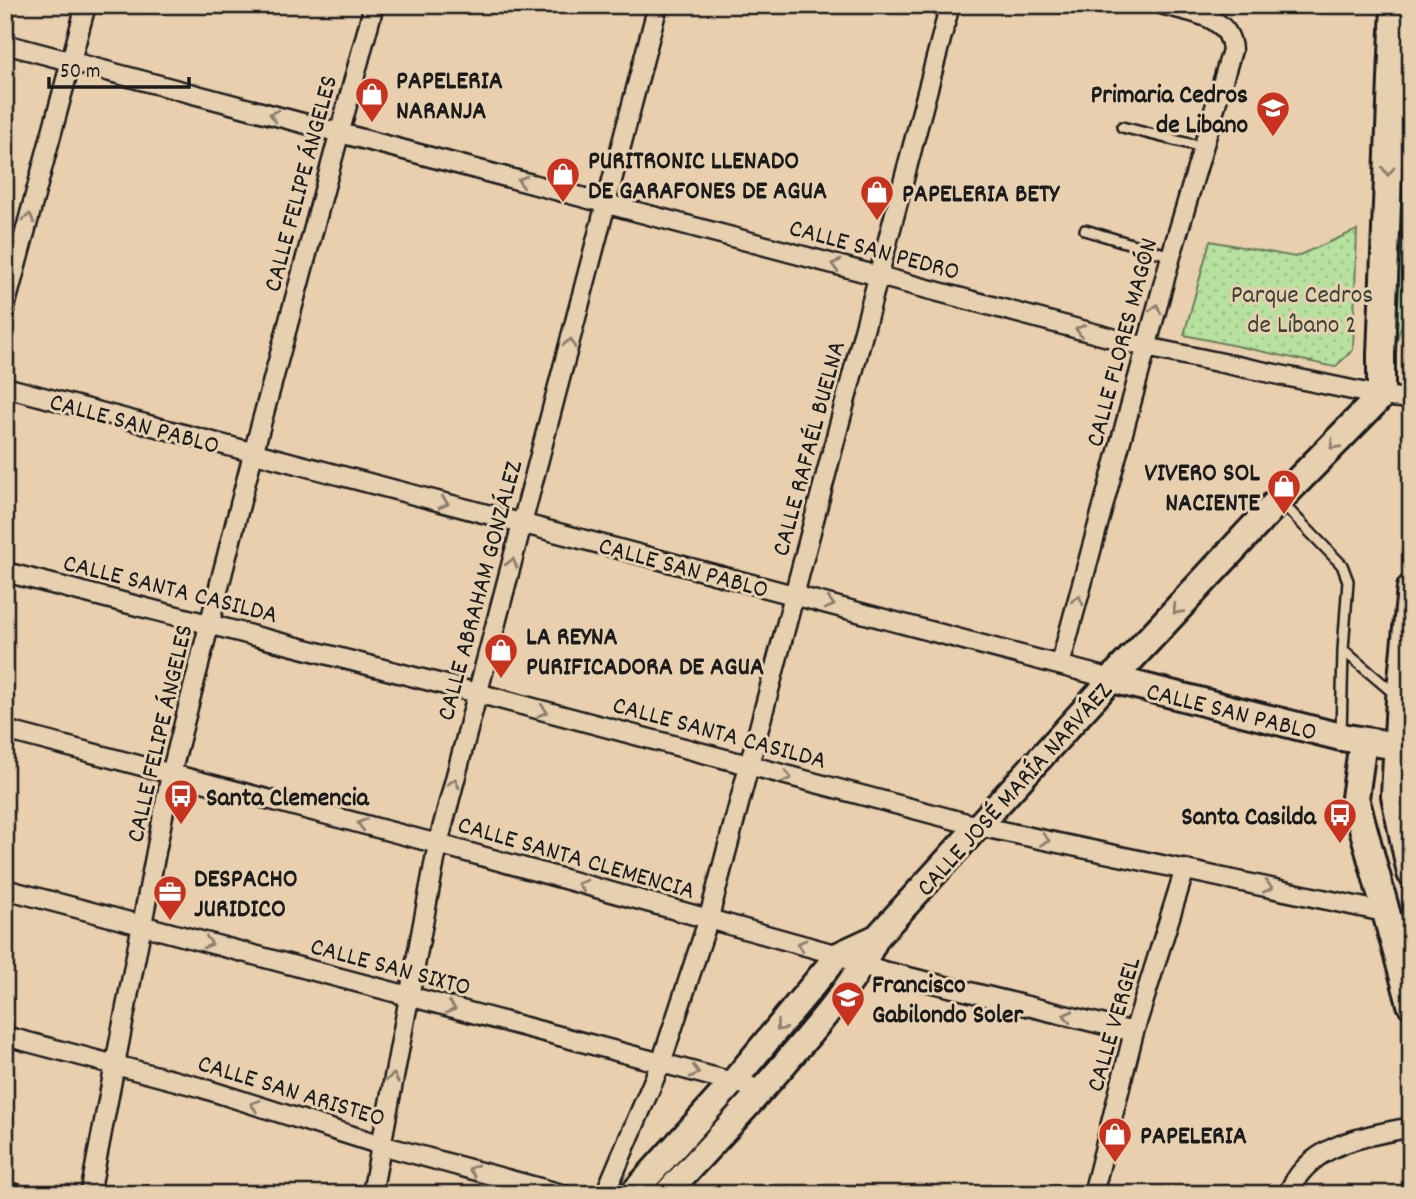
<svg xmlns="http://www.w3.org/2000/svg" width="1416" height="1199" viewBox="0 0 1416 1199" font-family="Dekko,sans-serif">
	<style>
		.grass { fill: url(#grass-dots); stroke: #697e5d; stroke-width: 2 }
		.lines { fill: none; stroke-linecap: round; stroke-linejoin: round }
		.lane-casing { stroke: #1c1c1c; stroke-width: 14 }
		.street-casing { stroke: #1c1c1c; stroke-width: 23 }
		.secondary-casing { stroke: #1c1c1c; stroke-width: 30 }
		.primary-casing { stroke: #1c1c1c; stroke-width: 32 }
		.lane { stroke: #e7d0b0; stroke-width: 9 }
		.street { stroke: #e7d0b0; stroke-width: 18 }
		.secondary { stroke: #e7d0b0; stroke-width: 24 }
		.primary { stroke: #e7d0b0; stroke-width: 26 }
		.oneway { stroke: #8c7f6d }
		.labels { text-anchor: middle; stroke-width: 6; stroke-linejoin: round; paint-order: stroke }
		.poi-label { font-size: 26px; font-weight: bold; fill: #1c1c1c; stroke: #e7d0b0; text-anchor: start }
		.street-label { font-size: 26px; fill: #1c1c1c; stroke: #e7d0b0 }
		.park-label { font-size: 26px; fill: #3b4336; stroke: #e7d0b0 }
	</style>
	<defs>
		<pattern id="grass-dots" width="8" height="8" patternUnits="userSpaceOnUse" patternTransform="scale(1.75)"><rect width="8" height="8" fill="#b6e19e"/><path d="M2 2h.1M6 6h.1" fill="none" stroke="#9cc088" stroke-width="1.8" stroke-linecap="round"/></pattern>
	</defs>
	<rect width="100%" height="100%" fill="#eacfae"/>
	<filter id="ink" filterUnits="userSpaceOnUse"><feTurbulence type="fractalNoise" baseFrequency=".0143" numOctaves="2"/><feDisplacementMap in="SourceGraphic" scale="14" xChannelSelector="R" yChannelSelector="G"/><feConvolveMatrix kernelMatrix="1 2 1 2 8 2 1 2 1" color-interpolation-filters="sRGB"/></filter>
	<g filter="url(#ink)">
		<path class="grass" d="M1407,23L1411,38V285L1406,311L1391,359Z
			M1357,230L1353,350L1335,367L1184,335L1210,241L1295,257Z"/>
		<g class="lines">
			<g class="lane-casing">
				<path id="lane" d="M1122,127L1202,147
					M1085,230L1171,256
					M1281,502L1342,565L1348,581L1343,650L1341,735
					M1343,650L1396,695"/>
			</g>
			<g class="street-casing">
				<path id="street" d="M5,44L1146,347L1381,396L1411,399
					M5,307L86,5
					M5,387L1112,679
					M5,572L477,693L978,826L1384,912
					M1060,665L1171,256L1232,50C1230,15 1191,13 1164,5
					M5,730L438,844L838,955L863,966L1134,1032
					M5,889L763,1090
					M5,1036L199,1087L381,1145L562,1194
					M5,1191L16,1194
					M90,1194L171,774L253,454L374,5
					M372,1194L438,844L658,5
					M605,1194L661,1063L708,921L950,5
					M1093,1194L1134,1032L1185,869
					M1288,1194C1309,1143 1364,1137 1411,1127"/>
			</g>
			<g class="secondary-casing">
				<path id="secondary" d="M632,1194L733,1082L838,955L877,937
					M666,1194C710,1146 755,1100 796,1050C827,1014 856,980 877,937L1112,679"/>
			</g>
			<g class="primary-casing">
				<path id="primary" d="M1395,5L1381,354V396L1279,500L1112,679L1341,737L1397,746
					M1411,588L1400,699L1395,796L1411,873
					M1363,741L1355,798L1411,1004"/>
			</g>
			<use href="#lane" class="lane"/>
			<use href="#street" class="street"/>
			<use href="#secondary" class="secondary"/>
			<use href="#primary" class="primary"/>
		</g>
		<defs><path id="oneway-chevron" d="M-2-3.5L2.5 0L-2 3.5" fill="none" stroke-width="1.6" stroke-linecap="round" stroke-linejoin="round" transform="scale(1.75)"/></defs>
		<g class="oneway">
			<use href="#oneway-chevron" transform="translate(274 115) rotate(-165)"/>
			<use href="#oneway-chevron" transform="translate(1388 171) rotate(92)"/>
			<use href="#oneway-chevron" transform="translate(522 181) rotate(-165)"/>
			<use href="#oneway-chevron" transform="translate(29 218) rotate(-75)"/>
			<use href="#oneway-chevron" transform="translate(836 265) rotate(-165)"/>
			<use href="#oneway-chevron" transform="translate(1156 309) rotate(-75)"/>
			<use href="#oneway-chevron" transform="translate(1080 330) rotate(-165)"/>
			<use href="#oneway-chevron" transform="translate(570 343) rotate(-75)"/>
			<use href="#oneway-chevron" transform="translate(1334 445) rotate(134)"/>
			<use href="#oneway-chevron" transform="translate(444 503) rotate(15)"/>
			<use href="#oneway-chevron" transform="translate(512 563) rotate(-75)"/>
			<use href="#oneway-chevron" transform="translate(1078 600) rotate(-75)"/>
			<use href="#oneway-chevron" transform="translate(830 604) rotate(15)"/>
			<use href="#oneway-chevron" transform="translate(1177 610) rotate(133)"/>
			<use href="#oneway-chevron" transform="translate(543 711) rotate(15)"/>
			<use href="#oneway-chevron" transform="translate(787 777) rotate(15)"/>
			<use href="#oneway-chevron" transform="translate(454 783) rotate(-75)"/>
			<use href="#oneway-chevron" transform="translate(362 824) rotate(-165)"/>
			<use href="#oneway-chevron" transform="translate(1045 840) rotate(12)"/>
			<use href="#oneway-chevron" transform="translate(582 885) rotate(-164)"/>
			<use href="#oneway-chevron" transform="translate(1268 887) rotate(12)"/>
			<use href="#oneway-chevron" transform="translate(208 943) rotate(15)"/>
			<use href="#oneway-chevron" transform="translate(801 945) rotate(-165)"/>
			<use href="#oneway-chevron" transform="translate(451 1008) rotate(15)"/>
			<use href="#oneway-chevron" transform="translate(1068 1016) rotate(-166)"/>
			<use href="#oneway-chevron" transform="translate(780 1027) rotate(130)"/>
			<use href="#oneway-chevron" transform="translate(695 1072) rotate(15)"/>
			<use href="#oneway-chevron" transform="translate(393 1078) rotate(-79)"/>
			<use href="#oneway-chevron" transform="translate(255 1105) rotate(-162)"/>
			<use href="#oneway-chevron" transform="translate(473 1170) rotate(-165)"/>
		</g>
	</g>
	<defs>
		<g id="shop-pin" transform="scale(1.75)"><path d="M0 17L-7.5 6A9.5 9.5 0 1 1 7.5 6Z" fill="#c8321e" stroke="#e7d0b0"/><path d="M-5-2.5h2.3a2.7 3.5 0 0 1 5.4 0H5L5.5 6h-11ZM-1.5-2.5h3a1.5 2.3 0 0 0-3 0Z" fill="#fff"/></g>
		<g id="school-pin" transform="scale(1.75)"><path d="M0 17L-7.5 6A9.5 9.5 0 1 1 7.5 6Z" fill="#c8321e" stroke="#e7d0b0"/><path d="M0-5L7-2L0 1L-7-2ZM-4 1L0 2.5L4 1V4Q0 6-4 4Z" fill="#fff"/></g>
		<g id="bus-pin" transform="scale(1.75)"><path d="M0 17L-7.5 6A9.5 9.5 0 1 1 7.5 6Z" fill="#c8321e" stroke="#e7d0b0"/><path d="M-5-6H5V4H4V6H2V4H-2V6H-4V4H-5ZM-3.5-4V0h7V-4ZM-3.5 1.2v1.5H-2V1.2ZM2 1.2v1.5H3.5V1.2Z" fill="#fff"/></g>
		<g id="office-pin" transform="scale(1.75)"><path d="M0 17L-7.5 6A9.5 9.5 0 1 1 7.5 6Z" fill="#c8321e" stroke="#e7d0b0"/><path d="M-6-3h4V-5.5h4V-3h4V5H-6ZM-1-4.5V-3h2v-1.5ZM-6 0V1H6V0Z" fill="#fff"/></g>
	</defs>
	<g fill-rule="evenodd">
		<use href="#shop-pin" x="372" y="94"/>
		<use href="#school-pin" x="1273" y="108"/>
		<use href="#shop-pin" x="563" y="174"/>
		<use href="#shop-pin" x="877" y="192"/>
		<use href="#shop-pin" x="1284" y="486"/>
		<use href="#shop-pin" x="501" y="650"/>
		<use href="#bus-pin" x="181" y="796"/>
		<use href="#bus-pin" x="1340" y="815"/>
		<use href="#office-pin" x="170" y="892"/>
		<use href="#school-pin" x="848" y="998"/>
		<use href="#shop-pin" x="1115" y="1134"/>
	</g>
	<g class="labels">
		<g class="poi-label">
			<text x="396" y="88">PAPELERIA<tspan x="396" dy="30">NARANJA</tspan></text>
			<text x="1248" y="102" text-anchor="end">Primaria Cedros<tspan x="1248" dy="30">de Libano</tspan></text>
			<text x="588" y="168">PURITRONIC LLENADO<tspan x="588" dy="30">DE GARAFONES DE AGUA</tspan></text>
			<text x="902" y="201">PAPELERIA BETY</text>
			<text x="1260" y="480" text-anchor="end">VIVERO SOL<tspan x="1260" dy="30">NACIENTE</tspan></text>
			<text x="526" y="644">LA REYNA<tspan x="526" dy="30">PURIFICADORA DE AGUA</tspan></text>
			<text x="206" y="805">Santa Clemencia</text>
			<text x="1316" y="824" text-anchor="end">Santa Casilda</text>
			<text x="194" y="886">DESPACHO<tspan x="194" dy="30">JURIDICO</tspan></text>
			<text x="872" y="992">Francisco<tspan x="872" dy="30">Gabilondo Soler</tspan></text>
			<text x="1140" y="1143">PAPELERIA</text>
		</g>
		<g class="street-label">
			<text transform="translate(299 183) rotate(-75)" y="9">CALLE FELIPE ÁNGELES</text>
			<text transform="translate(875 248) rotate(15)" y="9">CALLE SAN PEDRO</text>
			<text transform="translate(1120 342) rotate(-75)" y="9">CALLE FLORES MAGÓN</text>
			<text transform="translate(135 422) rotate(15)" y="9">CALLE SAN PABLO</text>
			<text transform="translate(807 448) rotate(-75)" y="9">CALLE RAFAÉL BUELNA</text>
			<text transform="translate(684 566) rotate(15)" y="9">CALLE SAN PABLO</text>
			<text transform="translate(171 587) rotate(14)" y="9">CALLE SANTA CASILDA</text>
			<text transform="translate(478 590) rotate(-75)" y="9">CALLE ABRAHAM GONZÁLEZ</text>
			<text transform="translate(1232 710) rotate(14)" y="9">CALLE SAN PABLO</text>
			<text transform="translate(720 731) rotate(15)" y="9">CALLE SANTA CASILDA</text>
			<text transform="translate(158 733) rotate(-77)" y="9">CALLE FELIPE ÁNGELES</text>
			<text transform="translate(1013 788) rotate(-48)" y="9">CALLE JOSÉ MARÍA NARVÁEZ</text>
			<text transform="translate(577 856) rotate(16)" y="9">CALLE SANTA CLEMENCIA</text>
			<text transform="translate(391 965) rotate(15)" y="9">CALLE SAN SIXTO</text>
			<text transform="translate(1112 1024) rotate(-74)" y="9">CALLE VERGEL</text>
			<text transform="translate(292 1089) rotate(17)" y="9">CALLE SAN ARISTEO</text>
		</g>
		<g class="park-label">
			<text x="1302" y="302">Parque Cedros<tspan x="1302" dy="30">de Líbano 2</tspan></text>
		</g>
	</g>
	<rect width="1416" height="1199" fill="none" stroke="#e7d0b0" stroke-width="28"/>
	<rect x="14" y="14" width="1388" height="1171" fill="none" stroke="#1c1c1c" stroke-width="2.5" filter="url(#ink)"/>
	<path d="M49 77v10h140v-10" fill="none" stroke="#1c1c1c" stroke-width="3.5"/>
	<text x="60" y="77" font-size="21" fill="#1c1c1c" stroke="#e7d0b0" stroke-width="5" paint-order="stroke">50 m</text>
</svg>
